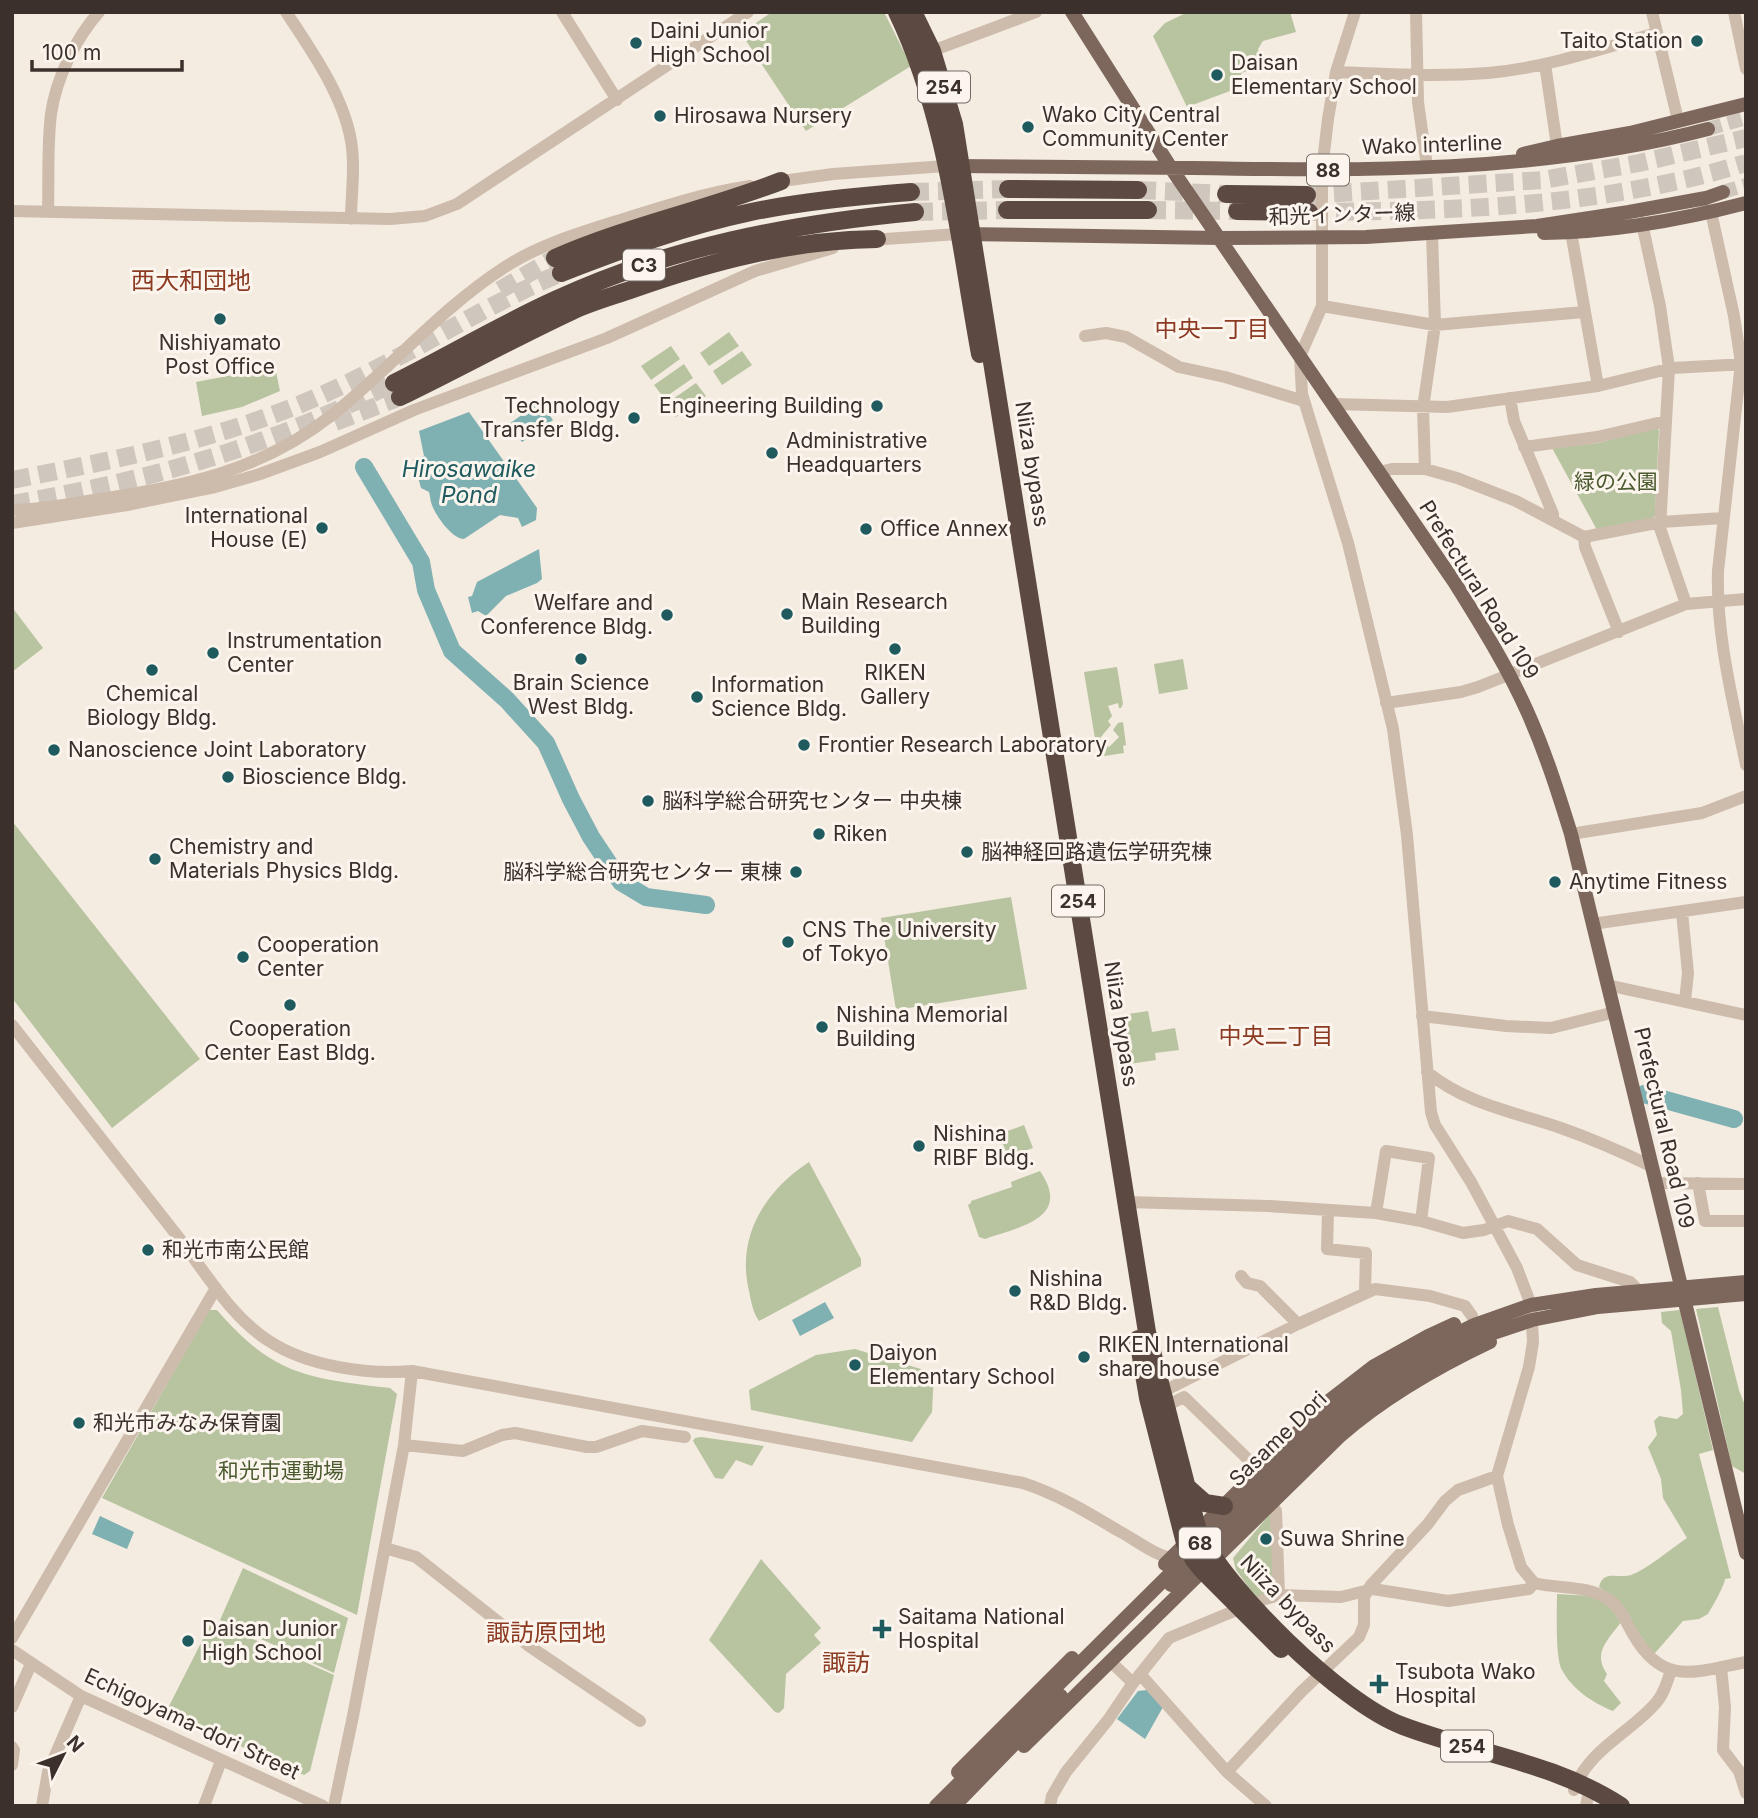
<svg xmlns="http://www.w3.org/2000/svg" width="1758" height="1818" font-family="Inter,'Noto Sans JP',sans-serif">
	<rect width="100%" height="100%" fill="#f4ebe1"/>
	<!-- green -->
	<path fill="#b8c4a0" d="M772,12H884L911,66L806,131L741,33Z
		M1188,12H1290L1296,32L1263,41L1258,49L1262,66L1241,73L1242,80L1230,91L1187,107L1153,36L1165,23Z
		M729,332L739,346L709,366L700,353Z
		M671,346L680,359L651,380L641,366Z
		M742,351L752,365L722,385L713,371Z
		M684,364L693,378L664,398L654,385Z
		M275,367L280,391L242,407L202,416L196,382Z
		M696,383L706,396L676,417L667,403Z
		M1656,428L1659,430L1655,516L1651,519L1597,530L1552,448L1598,443Z
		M12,607L43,648L12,672Z
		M1183,659L1188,689L1159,694L1154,664Z
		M1117,667L1123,704L1121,708H1119L1118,703L1108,706L1112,716L1108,721L1111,725L1100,738L1109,747L1119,737L1113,730L1118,723L1123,722L1126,745L1123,746L1124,753L1098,757L1084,672Z
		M12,821L200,1059L112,1128L12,998Z
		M1011,897L1027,989L896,1010L881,918Z
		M1148,1011L1152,1032L1175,1028L1179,1050L1155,1053L1156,1060L1129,1064L1121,1015Z
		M1024,1125L1033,1148L1008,1157L999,1134Z
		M809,1162L861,1259V1266L759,1321C753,1313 751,1301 749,1291C736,1236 765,1191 809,1162Z
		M1040,1171C1073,1219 1018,1227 985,1239L979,1237L968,1205L971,1203V1201L1012,1187L1011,1182Z
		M1718,1307L1739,1390L1746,1408V1474L1732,1466L1696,1309Z
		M209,1310H217C274,1376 308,1378 390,1388L397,1394L357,1615L102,1498Z
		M1680,1310L1713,1450L1699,1454L1731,1578L1725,1579C1724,1587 1712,1607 1708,1614L1699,1619L1683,1621L1655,1653L1652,1652L1614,1597L1599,1587C1603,1569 1618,1579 1631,1575C1646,1570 1672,1548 1687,1538L1663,1498L1661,1479L1648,1447L1657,1435L1654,1421L1659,1416L1677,1419L1683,1414L1681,1390L1671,1331L1662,1323L1661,1312Z
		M855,1349L934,1373L932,1412L912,1442L751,1410L749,1390L816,1355Z
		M701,1437L764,1446L752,1466L736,1460L723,1479L715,1478L693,1441L695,1438Z
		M1269,1515L1274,1518L1276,1593L1257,1599L1236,1570L1233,1558Z
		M761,1559L821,1628L814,1635L821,1643L786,1674L784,1708L779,1713L775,1712L709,1640Z
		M243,1568L348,1618L334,1673L220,1620Z
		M1557,1594L1591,1596L1608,1604L1621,1622C1608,1640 1592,1653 1607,1674L1604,1681L1621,1703L1613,1711C1593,1703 1572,1689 1562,1670C1555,1657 1557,1610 1557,1594Z
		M212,1621L334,1675L310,1771L304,1775L166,1712Z"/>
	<!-- water -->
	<path fill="#7fb0b2" d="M540,402L553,420L522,442L509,424Z
		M469,412L537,508L536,520L522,527L518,518L500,515L464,539C452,539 434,514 431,502C430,499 430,495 429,492L421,488L413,459L424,456L419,431Z
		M539,549L542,579L537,583L506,596L486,616L478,611L472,613L468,597L472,596L477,582Z
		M825,1302L834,1318L800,1336L792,1320Z
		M100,1516L134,1532L127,1549L92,1534Z
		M1147,1690L1163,1707L1145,1739L1117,1719L1138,1691Z"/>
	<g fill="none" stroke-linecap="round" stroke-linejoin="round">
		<!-- river -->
		<path stroke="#7fb0b2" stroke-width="18" d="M364,467L421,562L426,590L452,651L507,700L546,743L571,799L591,837L621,882L646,897L706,905
			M1644,1094L1734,1119"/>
		<!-- major-tunnel -->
		<path stroke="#cfc6bd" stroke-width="14" stroke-dasharray="14 7" stroke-linecap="butt" d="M1708,129L1746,118
			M1723,192L1746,185"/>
		<!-- highway-tunnel -->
		<path stroke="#cfc6bd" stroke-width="18" stroke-dasharray="18 9" stroke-linecap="butt" d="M1138,190L1226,194
			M911,192L1008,189
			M1307,195L1543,180L1639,163L1746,138
			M1148,210L1237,211
			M915,212L1007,210
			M1309,212C1458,211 1602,207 1746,163
			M500,290L555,258
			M335,422L400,397
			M12,480C119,459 224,439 324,394C405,358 479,308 561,273
			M12,504C117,486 223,460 321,417C346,407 370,394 394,383"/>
		<!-- minor -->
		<path stroke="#cdbbac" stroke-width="12" d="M286,12C312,51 347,101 352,148C355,171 351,196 351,219
			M562,12L617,100
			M1355,12L1336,72L1328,119L1322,170V306L1300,356L1302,394L1348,543L1393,729L1407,835L1431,1112L1435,1125L1471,1182L1517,1268L1531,1305L1533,1342L1529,1367L1497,1476L1508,1525L1521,1567L1534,1583C1558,1589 1587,1585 1608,1599C1620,1606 1626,1622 1633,1634C1663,1687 1695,1672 1746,1662
			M1416,12L1418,102L1427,166
			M1652,12L1678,120
			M1734,12L1746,69
			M932,51L1036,12
			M1545,64L1557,146
			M1336,72C1387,74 1437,77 1488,73C1545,68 1601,49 1656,33
			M775,182L833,174L946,166
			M12,211L390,219L425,216L457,204L748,12
			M48,212C49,180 47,146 51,114C56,79 75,39 99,12
			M1711,212L1734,316L1741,363L1718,571C1716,636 1733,701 1746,765
			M1642,223L1660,306L1669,368L1660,528L1686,604
			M1571,232L1598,386
			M871,240L958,234
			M1322,306L1435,325L1584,312
			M1085,336L1106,333L1126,337L1179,367L1225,377L1304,401
			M1510,398L1514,421L1553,514V519
			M1334,404L1447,407L1598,386L1672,368L1746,364
			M1524,447L1597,437L1666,421
			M1425,469L1423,408L1435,325L1432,233
			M1379,472L1392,469H1425L1457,478L1516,501L1584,537L1661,522L1723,518
			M12,510C42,510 72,503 101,499C188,485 261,471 332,415C391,368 441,308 505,267C539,245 579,233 617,221C661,207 704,193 750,186
			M12,523L127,505L215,487L260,474L320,452L414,410L607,338L755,271L833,248
			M1584,537L1585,547L1619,632
			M1386,703L1461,692L1478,687L1686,604L1746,599
			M1571,834L1702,813L1746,796
			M1682,912L1688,973L1685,1001
			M1592,924L1746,902
			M1607,985L1746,1015
			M1422,1016L1506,1026L1551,1028L1615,1012
			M12,1025C68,1096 123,1167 179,1238C206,1273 231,1317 269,1341C307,1366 367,1375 412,1371L1023,1483C1057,1494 1087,1512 1117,1530C1135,1539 1157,1558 1177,1559
			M1427,1072C1466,1104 1514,1112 1561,1128C1592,1139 1622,1152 1651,1166
			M1656,1183L1746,1184
			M1698,1183L1705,1221H1746
			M1126,1202L1268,1206L1376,1213L1421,1221L1463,1233L1484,1230L1508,1221L1537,1229L1577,1265L1630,1282L1638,1290
			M1328,1211L1327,1249L1366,1253L1365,1292
			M1376,1213L1386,1151L1429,1158L1421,1221
			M1241,1276L1247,1283L1260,1286L1298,1324
			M1162,1392L1298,1324L1375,1289L1430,1296L1465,1306L1472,1316
			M1166,1406L1184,1397L1259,1470
			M404,1445L463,1451L502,1435L515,1433L587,1447H596L642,1431L685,1437
			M1271,1504L1276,1511L1279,1595
			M385,1548L416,1557L529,1646L640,1721
			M1254,1605L1262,1600L1279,1595L1341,1597L1373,1589L1448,1601L1529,1589L1534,1583
			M12,1638L216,1288
			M12,1650L81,1696L323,1806
			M1111,1662L1133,1683
			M1721,1667L1725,1707L1723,1750L1739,1771L1746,1793
			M1140,1674L1227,1772L1301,1692L1359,1637L1364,1625V1597L1371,1585L1427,1525L1445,1501L1458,1490L1497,1476
			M12,1707L31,1664
			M12,1747L14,1750L12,1765
			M1227,1772L1266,1806
			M1574,1790C1587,1751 1628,1734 1654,1705C1663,1696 1667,1683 1671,1670
			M42,1806L48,1772L81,1696
			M204,1806L221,1761
			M334,1806L353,1716L404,1445L412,1371
			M1050,1806L1052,1796L1066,1772L1108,1720L1133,1683L1169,1638L1239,1609
			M1586,1806L1588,1796"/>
		<!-- major -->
		<path stroke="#7d675c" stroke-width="14" d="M1072,12L1171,168L1455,583C1481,625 1507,666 1527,711C1545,751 1558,792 1571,834L1746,1553
			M1523,154L1557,146L1630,133L1746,104
			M953,166C1033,167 1112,167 1192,168C1364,171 1540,173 1708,129
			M1544,233C1611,232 1681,220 1746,203
			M962,234L1219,238L1366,237L1537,226L1629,212L1706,198L1723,192
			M1165,1564L1330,1400L1374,1366L1428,1336L1454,1324
			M1171,1585L1348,1414L1385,1386L1424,1362L1457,1345L1532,1320L1598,1307L1746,1294
			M1024,1746L1340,1436C1385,1397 1435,1368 1490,1342
			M958,1772L1072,1658
			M936,1806L1327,1418L1401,1361L1474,1325L1531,1305L1596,1295L1746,1282
			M954,1806L1061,1696"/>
		<!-- highway -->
		<path stroke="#5c4a42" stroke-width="18" d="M897,12C948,118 959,240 980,354
			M913,12L932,51L954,124L1147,1332L1198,1531C1226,1590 1341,1703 1403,1726C1477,1754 1553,1762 1621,1806
			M1008,189L1138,190
			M1226,194L1307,195
			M1007,210H1148
			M1237,211L1309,212
			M555,258C628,226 706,210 781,181
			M561,273C623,249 685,226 751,212C803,201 858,196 911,192
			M394,383C448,356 500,325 555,300C670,247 789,224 915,212
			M400,397C458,369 514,338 572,311C591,302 613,296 633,289C712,261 793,240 877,239
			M1138,1339L1148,1398L1185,1543L1194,1560L1203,1571L1281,1649
			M1187,1487L1205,1503L1224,1506"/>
	</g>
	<!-- markers -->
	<g fill="#1f5a5e" stroke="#fbf5ee" stroke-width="2.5">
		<circle cx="1697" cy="41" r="7"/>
		<circle cx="636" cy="43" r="7"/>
		<circle cx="1217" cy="75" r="7"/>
		<circle cx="660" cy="116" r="7"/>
		<circle cx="1028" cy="127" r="7"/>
		<circle cx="220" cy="319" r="7"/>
		<circle cx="877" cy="406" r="7"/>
		<circle cx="634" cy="418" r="7"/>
		<circle cx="772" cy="453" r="7"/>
		<circle cx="322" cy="528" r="7"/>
		<circle cx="866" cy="529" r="7"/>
		<circle cx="787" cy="614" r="7"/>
		<circle cx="667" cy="615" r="7"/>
		<circle cx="895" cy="649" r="7"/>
		<circle cx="213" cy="653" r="7"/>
		<circle cx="581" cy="659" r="7"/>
		<circle cx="152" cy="670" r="7"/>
		<circle cx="697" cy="697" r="7"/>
		<circle cx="804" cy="745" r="7"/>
		<circle cx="54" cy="750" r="7"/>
		<circle cx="228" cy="777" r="7"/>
		<circle cx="648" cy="801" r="7"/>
		<circle cx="819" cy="834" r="7"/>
		<circle cx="967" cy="852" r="7"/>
		<circle cx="155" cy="859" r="7"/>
		<circle cx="796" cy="872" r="7"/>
		<circle cx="1555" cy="882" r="7"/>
		<circle cx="788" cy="942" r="7"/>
		<circle cx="243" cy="957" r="7"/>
		<circle cx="290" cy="1005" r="7"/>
		<circle cx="822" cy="1027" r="7"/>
		<circle cx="919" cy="1146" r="7"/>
		<circle cx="148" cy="1250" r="7"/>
		<circle cx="1015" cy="1291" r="7"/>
		<circle cx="1084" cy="1357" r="7"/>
		<circle cx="855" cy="1365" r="7"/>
		<circle cx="79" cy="1423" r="7"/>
		<circle cx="1266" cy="1539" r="7"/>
		<path d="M878.5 1618.5h7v7h7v7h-7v7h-7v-7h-7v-7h7z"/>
		<circle cx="188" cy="1641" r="7"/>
		<path d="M1375.5 1673.5h7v7h7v7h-7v7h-7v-7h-7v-7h7z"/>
	</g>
	<g text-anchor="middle" stroke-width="6" stroke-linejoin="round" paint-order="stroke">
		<!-- shield labels -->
		<g fill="#fbf5ee" stroke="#756b66" stroke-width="2">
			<rect x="918" y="71.5" width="52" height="31" rx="5"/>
			<rect x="1307" y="154.5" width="42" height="31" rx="5"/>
			<rect x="623" y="249.5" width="42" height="31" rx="5"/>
			<rect x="1052" y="885.5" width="52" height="31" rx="5"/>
			<rect x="1179" y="1527.5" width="42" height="31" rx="5"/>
			<rect x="1441" y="1730.5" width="52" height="31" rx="5"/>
		</g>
		<g font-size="19" font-weight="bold" fill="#3b302b">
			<text x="944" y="94">254</text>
			<text x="1328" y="177">88</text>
			<text x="644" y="272">C3</text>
			<text x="1078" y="908">254</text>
			<text x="1200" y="1550">68</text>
			<text x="1467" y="1753">254</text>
		</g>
		<!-- poi labels -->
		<g font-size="21" fill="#3b302b" stroke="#fbf5ee" text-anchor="start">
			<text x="650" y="38">Daini Junior<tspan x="650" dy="24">High School</tspan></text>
			<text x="1683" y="48" text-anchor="end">Taito Station</text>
			<text x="1231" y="70">Daisan<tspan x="1231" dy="24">Elementary School</tspan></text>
			<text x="1042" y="122">Wako City Central<tspan x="1042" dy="24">Community Center</tspan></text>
			<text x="674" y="123">Hirosawa Nursery</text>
			<text x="220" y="350" text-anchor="middle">Nishiyamato<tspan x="220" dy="24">Post Office</tspan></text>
			<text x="620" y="413" text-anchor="end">Technology<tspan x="620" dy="24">Transfer Bldg.</tspan></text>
			<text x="863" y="413" text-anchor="end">Engineering Building</text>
			<text x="786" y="448">Administrative<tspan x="786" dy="24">Headquarters</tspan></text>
			<text x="308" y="523" text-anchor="end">International<tspan x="308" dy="24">House (E)</tspan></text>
			<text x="880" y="536">Office Annex</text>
			<text x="801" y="609">Main Research<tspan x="801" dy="24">Building</tspan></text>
			<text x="653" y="610" text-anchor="end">Welfare and<tspan x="653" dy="24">Conference Bldg.</tspan></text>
			<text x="227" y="648">Instrumentation<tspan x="227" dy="24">Center</tspan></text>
			<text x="895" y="680" text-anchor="middle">RIKEN<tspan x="895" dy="24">Gallery</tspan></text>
			<text x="581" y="690" text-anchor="middle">Brain Science<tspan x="581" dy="24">West Bldg.</tspan></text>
			<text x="711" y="692">Information<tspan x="711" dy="24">Science Bldg.</tspan></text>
			<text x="152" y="701" text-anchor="middle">Chemical<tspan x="152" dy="24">Biology Bldg.</tspan></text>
			<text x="818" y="752">Frontier Research Laboratory</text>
			<text x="68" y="757">Nanoscience Joint Laboratory</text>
			<text x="242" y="784">Bioscience Bldg.</text>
			<text x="662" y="808">脳科学総合研究センター 中央棟</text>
			<text x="833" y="841">Riken</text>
			<text x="169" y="854">Chemistry and<tspan x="169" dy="24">Materials Physics Bldg.</tspan></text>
			<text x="981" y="859">脳神経回路遺伝学研究棟</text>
			<text x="782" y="879" text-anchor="end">脳科学総合研究センター 東棟</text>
			<text x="1569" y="889">Anytime Fitness</text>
			<text x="802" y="937">CNS The University<tspan x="802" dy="24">of Tokyo</tspan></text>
			<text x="257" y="952">Cooperation<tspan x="257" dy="24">Center</tspan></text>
			<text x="836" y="1022">Nishina Memorial<tspan x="836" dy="24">Building</tspan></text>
			<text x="290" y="1036" text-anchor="middle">Cooperation<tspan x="290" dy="24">Center East Bldg.</tspan></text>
			<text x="933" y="1141">Nishina<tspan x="933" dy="24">RIBF Bldg.</tspan></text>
			<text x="162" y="1257">和光市南公民館</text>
			<text x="1029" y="1286">Nishina<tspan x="1029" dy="24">R&amp;D Bldg.</tspan></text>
			<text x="1098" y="1352">RIKEN International<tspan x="1098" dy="24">share house</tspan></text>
			<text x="869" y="1360">Daiyon<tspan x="869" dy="24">Elementary School</tspan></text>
			<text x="93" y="1430">和光市みなみ保育園</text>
			<text x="1280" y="1546">Suwa Shrine</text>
			<text x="898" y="1624">Saitama National<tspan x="898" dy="24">Hospital</tspan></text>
			<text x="202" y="1636">Daisan Junior<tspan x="202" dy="24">High School</tspan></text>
			<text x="1395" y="1679">Tsubota Wako<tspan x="1395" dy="24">Hospital</tspan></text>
		</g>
		<!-- street labels -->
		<g font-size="21" fill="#3b302b" stroke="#fbf5ee">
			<text transform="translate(1432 145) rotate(-2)" y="7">Wako interline</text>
			<text transform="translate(1342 215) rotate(-2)" y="7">和光インター線</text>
			<text transform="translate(1032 464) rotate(81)" y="7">Niiza bypass</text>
			<text transform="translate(1479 590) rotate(58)" y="7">Prefectural Road 109</text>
			<text transform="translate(1121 1024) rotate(81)" y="7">Niiza bypass</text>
			<text transform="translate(1664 1128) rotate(77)" y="7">Prefectural Road 109</text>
			<text transform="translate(1278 1439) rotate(-44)" y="7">Sasame Dori</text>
			<text transform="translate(1288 1604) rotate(46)" y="7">Niiza bypass</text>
			<text transform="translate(192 1724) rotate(25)" y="7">Echigoyama-dori Street</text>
		</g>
		<!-- park labels -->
		<g font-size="21" fill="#4a5a2e" stroke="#fbf5ee">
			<text x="1616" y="489">緑の公園</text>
			<text x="281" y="1478">和光市運動場</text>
		</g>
		<!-- neighbourhood labels -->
		<g font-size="23" fill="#8c3b22" stroke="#fbf5ee">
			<text x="1212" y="337">中央一丁目</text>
			<text x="1276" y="1044">中央二丁目</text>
		</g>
		<!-- water labels -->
		<g font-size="23" font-style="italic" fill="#1f5a5e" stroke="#fbf5ee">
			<text x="469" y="477">Hirosawaike<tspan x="469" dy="26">Pond</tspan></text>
		</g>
		<!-- quarter labels -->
		<g font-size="24" fill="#8c3b22" stroke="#fbf5ee">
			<text x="191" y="289">西大和団地</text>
			<text x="546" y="1641">諏訪原団地</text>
			<text x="846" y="1671">諏訪</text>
		</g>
	</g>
	<!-- border -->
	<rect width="1758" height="1818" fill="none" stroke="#3b302b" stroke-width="28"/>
	<!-- north arrow -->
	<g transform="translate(63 1755) rotate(48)" stroke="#fbf5ee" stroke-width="5" paint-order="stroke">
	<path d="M0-5L12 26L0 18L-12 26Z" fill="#3b302b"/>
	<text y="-10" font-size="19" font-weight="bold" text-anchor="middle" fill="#3b302b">N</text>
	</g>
	<!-- scale -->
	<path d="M32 60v10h150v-10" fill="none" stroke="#3b302b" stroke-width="3.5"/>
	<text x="42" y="60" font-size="21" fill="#3b302b" stroke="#fbf5ee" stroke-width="5" paint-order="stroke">100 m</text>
</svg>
